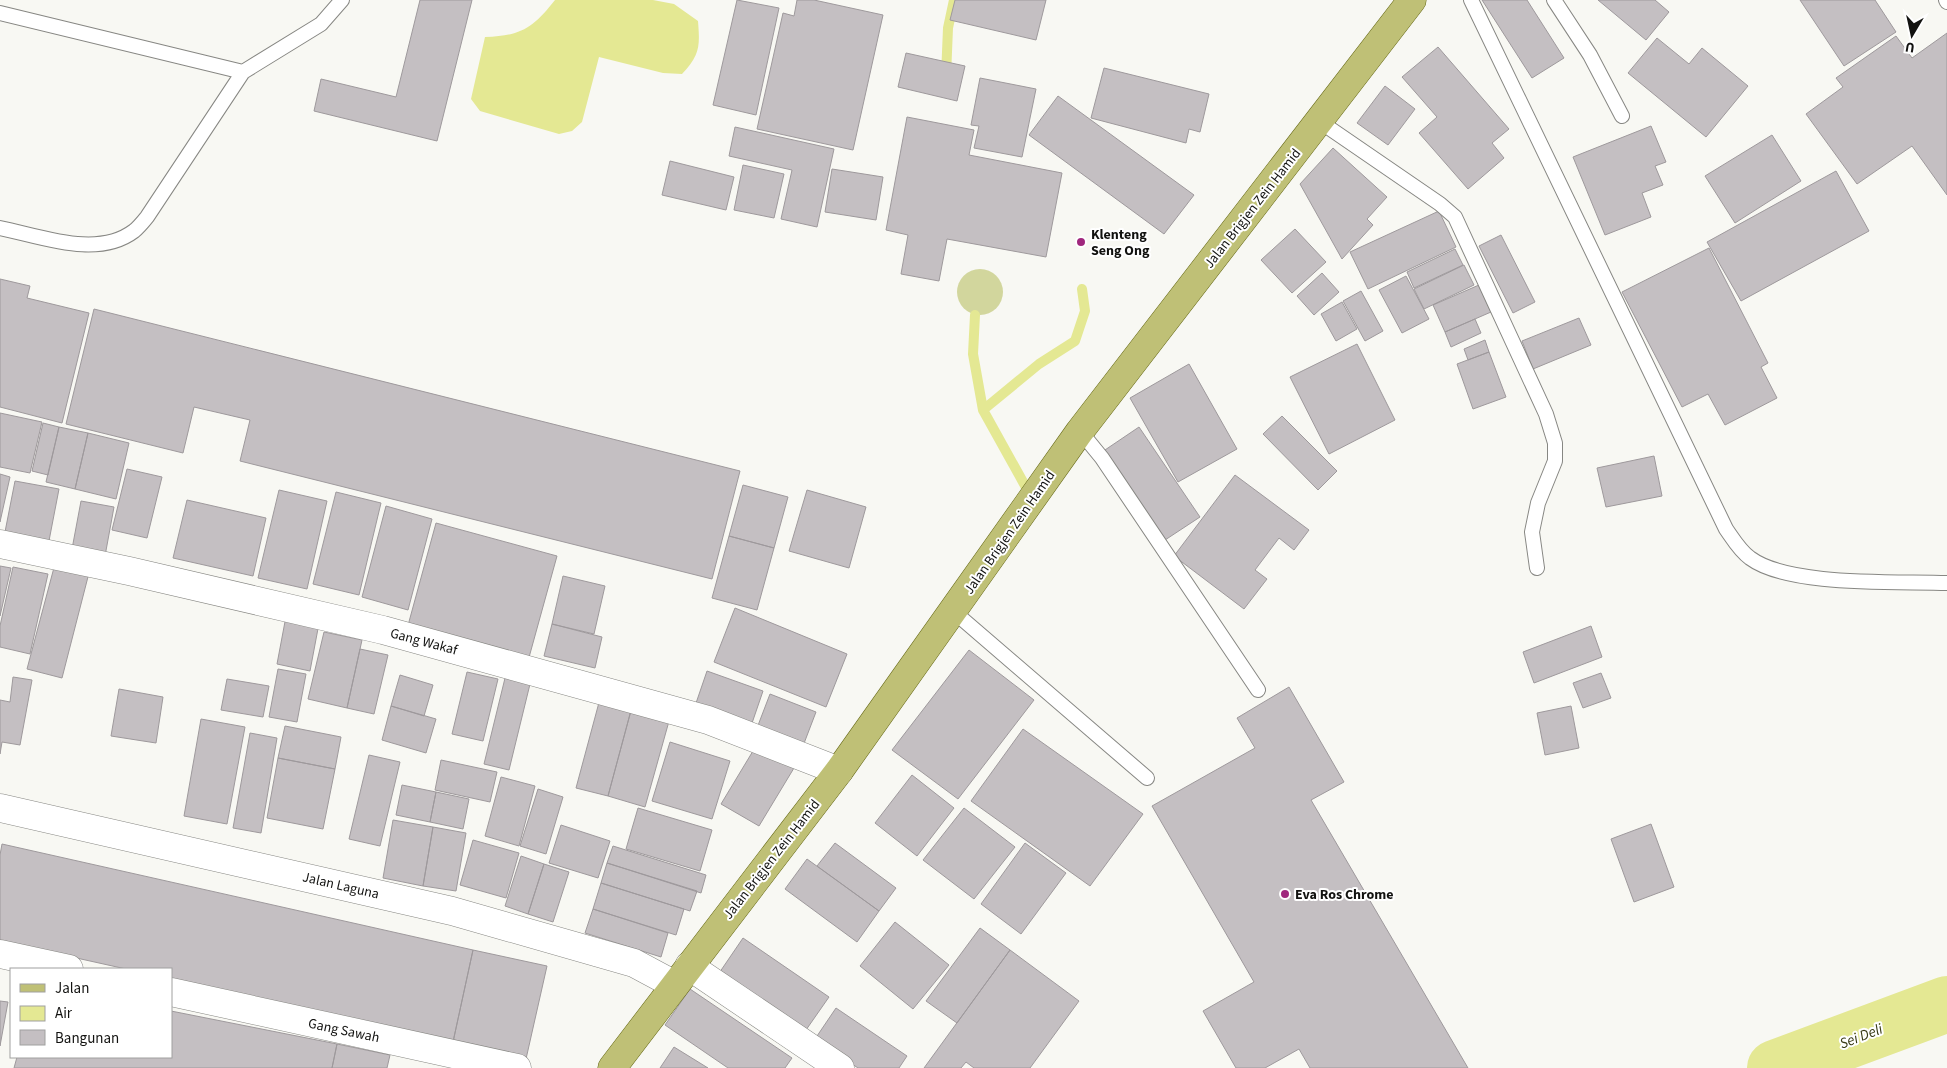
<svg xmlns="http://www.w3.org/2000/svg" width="1947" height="1068" font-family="'Source Sans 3',sans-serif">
	<rect width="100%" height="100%" fill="#f8f8f3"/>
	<!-- green -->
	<path fill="#d2d69d" d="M957 292a23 23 0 1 1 46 0a23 23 0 1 1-46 0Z"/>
	<!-- water -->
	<path fill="#e4e893" d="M555,0H653L674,4L698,21C700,46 700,55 682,74L663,73L599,57L582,122L572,131L559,134L480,111L471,99L485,37C521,36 533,28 555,0Z"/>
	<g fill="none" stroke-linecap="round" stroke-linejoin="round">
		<!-- stream -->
		<path stroke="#e4e893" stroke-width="10" d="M946,76L948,28L954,0
			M975,315L973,354L983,410L1028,491
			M983,410L1039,364L1075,341L1085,311L1082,289"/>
		<!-- river -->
		<path stroke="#e4e893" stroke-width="56" d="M1775,1068L1947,1004"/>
	</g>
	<!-- building -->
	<path fill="#c4bfc2" stroke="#9e999c" d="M420,0H472L437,141L314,111L321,79L396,97Z
		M737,0L779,8L756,115L713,105Z
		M797,0H814L883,15L853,150L757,129L783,13L794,16Z
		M955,0H1046L1036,40L950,20Z
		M1482,0H1527L1564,58L1532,78Z
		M1598,0H1655L1669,12L1646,40Z
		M1800,0H1875L1896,32L1844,66Z
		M1947,33V195L1912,146L1857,184L1806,114L1843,87L1836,78L1896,36L1912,58Z
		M1657,38L1689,64L1702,48L1748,86L1706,137L1628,73Z
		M1438,47L1509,129L1492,143L1504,158L1468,189L1419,133L1437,117L1402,77Z
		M906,53L965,66L957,101L898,87Z
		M1104,68L1209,94L1200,132L1189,129L1186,143L1091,118Z
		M980,78L1036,89L1022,157L974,148L979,126L971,125Z
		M1385,86L1415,109L1388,145L1357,123Z
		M1058,96L1194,195L1164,234L1029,135Z
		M907,117L974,130L969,155L1062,173L1046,257L947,239L939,281L901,274L908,235L886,230Z
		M1651,126L1666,162L1655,166L1663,185L1642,193L1651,217L1605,235L1573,157Z
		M735,127L834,149L817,227L781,219L792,170L729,156Z
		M1772,135L1801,181L1735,223L1705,176Z
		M1333,148L1387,197L1367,219L1373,225L1342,259L1300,184Z
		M670,161L734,177L726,210L662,195Z
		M743,165L784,174L774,218L734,210Z
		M832,169L883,177L876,220L825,212Z
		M1836,171L1869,231L1741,301L1707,242Z
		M1439,211L1456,247L1368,289L1350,252Z
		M1295,229L1326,262L1292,293L1261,260Z
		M1501,235L1535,302L1513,313L1479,246Z
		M1709,248L1768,363L1761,367L1777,398L1725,425L1708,394L1682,407L1622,292Z
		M1455,249L1463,265L1414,288L1407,272Z
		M1464,265L1474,285L1424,309L1414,289Z
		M1322,273L1339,292L1314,315L1297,296Z
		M1406,276L1429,319L1402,333L1379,290Z
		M0,279L30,286L27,298L89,313L62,423L0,407Z
		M1479,285L1491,312L1445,332L1433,305Z
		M1361,291L1383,331L1365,341L1343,301Z
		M1342,302L1357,329L1336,341L1321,314Z
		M94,309L740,471L712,579L240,461L250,420L194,407L183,453L66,424Z
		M1579,318L1591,345L1533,369L1522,341Z
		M1475,319L1481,333L1451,347L1445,332Z
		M1485,340L1489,352L1468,360L1464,349Z
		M1357,344L1395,420L1329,454L1290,377Z
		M1489,352L1506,397L1473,409L1457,364Z
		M1189,364L1237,449L1178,482L1130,398Z
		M0,413L42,422L30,473L0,467Z
		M1282,416L1337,471L1318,490L1263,434Z
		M43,423L59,427L48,475L32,471Z
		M59,427L88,433L75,489L46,482Z
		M1139,427L1200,517L1162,542L1102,452Z
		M88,433L129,443L116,499L75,489Z
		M1654,456L1662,496L1606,507L1597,468Z
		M127,469L162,477L147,538L112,530Z
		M0,474L10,477L0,522Z
		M1235,475L1309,530L1294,550L1279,538L1255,570L1267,579L1244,609L1174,556Z
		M15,481L59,489L48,546L4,537Z
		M743,485L788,497L774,548L729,536Z
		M279,490L327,501L307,589L258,578Z
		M807,490L866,507L849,568L789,551Z
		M336,492L381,503L359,595L313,584Z
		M187,500L266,518L253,576L173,558Z
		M81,501L114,507L105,556L72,549Z
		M386,506L432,519L408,610L362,597Z
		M436,523L557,556L528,661L407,629Z
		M729,536L774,548L757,610L712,598Z
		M56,560L90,569L62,678L27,669Z
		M0,566L11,568L0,616Z
		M13,567L48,574L30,654L0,647V626Z
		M563,576L605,586L594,634L552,624Z
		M735,608L847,654L826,707L714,662Z
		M287,611L320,618L310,671L277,664Z
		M552,624L602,637L595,668L544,656Z
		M1591,626L1602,657L1534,683L1523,652Z
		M324,632L362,640L347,708L308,699Z
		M360,649L388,655L374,714L347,708Z
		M969,650L1034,700L958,799L892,750Z
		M278,669L306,674L297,722L269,717Z
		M707,671L763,691L750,729L694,709Z
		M467,672L498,679L483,741L452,734Z
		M1601,673L1611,698L1583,708L1573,683Z
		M506,674L531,680L509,770L484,764Z
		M400,675L433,685L424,716L391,706Z
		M13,677L32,680L20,745L2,742L0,754V700L10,702Z
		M227,679L269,686L263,717L221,710Z
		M1289,687L1344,782L1311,800L1468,1068H1310L1299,1049L1265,1068H1236L1203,1011L1254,982L1152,806L1255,748L1237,718Z
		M119,689L163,697L156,743L111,736Z
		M770,694L816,712L803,746L757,728Z
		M601,695L633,703L608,796L576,788Z
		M633,703L671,714L645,807L608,796Z
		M391,706L436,719L426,753L382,740Z
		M1571,706L1579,748L1545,755L1537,713Z
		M201,719L245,727L227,824L184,816Z
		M285,726L341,737L335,769L278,758Z
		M1023,729L1143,814L1090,886L971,801Z
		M250,733L277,738L261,833L233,828Z
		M670,742L730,761L712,819L652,801Z
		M756,746L794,768L759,826L721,804Z
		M369,755L400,762L380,846L349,839Z
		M278,758L335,769L323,829L267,818Z
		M441,760L497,772L490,802L435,790Z
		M912,775L954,808L917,856L875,823Z
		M501,777L535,786L519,846L485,836Z
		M402,785L436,792L430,822L396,815Z
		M538,789L563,797L546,854L520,846Z
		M436,792L469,799L463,829L430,822Z
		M638,808L712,830L700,871L626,849Z
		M964,808L1015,847L974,899L923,860Z
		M393,820L433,827L423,886L383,878Z
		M1651,824L1674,887L1634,902L1611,839Z
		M561,825L610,841L598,878L549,863Z
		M433,827L466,833L456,891L423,886Z
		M473,840L519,853L506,898L460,885Z
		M835,843L896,888L879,911L817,866Z
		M1025,843L1066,873L1021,934L981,904Z
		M2,844L473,950L453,1042L171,979V969H126L0,941V855Z
		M613,846L706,875L701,893L607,863Z
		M521,856L544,864L528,914L505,906Z
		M807,859L879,911L857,942L785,889Z
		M607,863L697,891L690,911L601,883Z
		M544,864L569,872L553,922L528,914Z
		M601,883L684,909L676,935L593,909Z
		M593,909L668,933L661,957L585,933Z
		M895,922L949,965L913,1009L860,966Z
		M980,928L1010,950L957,1023L926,1001Z
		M743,938L829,997L799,1040L713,982Z
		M473,950L547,966L526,1059L453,1042Z
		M1010,950L1079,1001L1030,1068H974L966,1062L961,1068H924Z
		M690,989L792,1058L785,1068H728L665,1025Z
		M0,1001L8,1002L0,1046Z
		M836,1008L907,1056L899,1068H858L815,1039Z
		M171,1011L337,1044L332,1068H14L17,1057H171Z
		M337,1044L390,1055L387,1068H332Z
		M674,1047L708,1068H660Z"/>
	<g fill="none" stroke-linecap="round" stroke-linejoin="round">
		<defs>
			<path id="service" d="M1471,0L1726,529C1733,539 1740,551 1750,558C1789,587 1897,581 1947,583
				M1554,0L1590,55L1622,116
				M1946,0L1947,2
				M0,13L243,72L321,24L342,0
				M1319,121L1440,204L1455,217L1546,414L1555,443V461L1538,503L1532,532L1537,568
				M0,228C41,236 97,259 134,231C139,227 143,222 147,217L243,72
				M1080,431L1102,458L1258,690
				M953,611L1147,778"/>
			<path id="minor" d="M0,544L129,571L383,630L708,720L839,771
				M0,808L452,911L634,963L675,985
				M0,954L69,969
				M689,966L840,1068
				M171,992L517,1068"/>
			<path id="primary" d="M612,1068L839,771L1080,431L1412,0"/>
		</defs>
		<!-- service casing -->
		<use href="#service" stroke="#878783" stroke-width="16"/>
		<!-- minor casing -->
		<use href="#minor" stroke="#878783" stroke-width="29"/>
		<!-- primary casing -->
		<use href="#primary" stroke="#666817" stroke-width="29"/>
		<!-- service -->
		<use href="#service" stroke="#fff" stroke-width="14"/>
		<!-- minor -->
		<use href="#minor" stroke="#fff" stroke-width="28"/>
		<!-- primary -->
		<use href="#primary" stroke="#bfc076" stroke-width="28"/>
	</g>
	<!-- markers -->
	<g fill="#a0277d" stroke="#fff" stroke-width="2">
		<circle cx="1081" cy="242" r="5"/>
		<circle cx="1285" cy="894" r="5"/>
	</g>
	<g text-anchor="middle" stroke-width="4" stroke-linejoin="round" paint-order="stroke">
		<!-- street labels -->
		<g font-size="14" fill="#121210" stroke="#fff">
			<text transform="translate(1252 208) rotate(-52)" y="5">Jalan Brigjen Zein Hamid</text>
			<text transform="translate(1009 532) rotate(-55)" y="5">Jalan Brigjen Zein Hamid</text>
			<text transform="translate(424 641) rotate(15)" y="5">Gang Wakaf</text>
			<text transform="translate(771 859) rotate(-52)" y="5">Jalan Brigjen Zein Hamid</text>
			<text transform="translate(341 885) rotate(13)" y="5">Jalan Laguna</text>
			<text transform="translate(344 1030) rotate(12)" y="5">Gang Sawah</text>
		</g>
		<!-- poi labels -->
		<g font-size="14" font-weight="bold" fill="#121210" stroke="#fff" text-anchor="start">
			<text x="1091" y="239">Klenteng<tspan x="1091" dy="16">Seng Ong</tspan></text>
			<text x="1295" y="899">Eva Ros Chrome</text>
		</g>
		<!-- water labels -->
		<g font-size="15" font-style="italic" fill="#383a15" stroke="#fff">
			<text transform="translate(1861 1036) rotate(-21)" y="5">Sei Deli</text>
		</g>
	</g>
	<!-- legend -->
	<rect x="10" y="968" width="162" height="90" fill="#ffffff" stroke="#a0a09f"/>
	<rect x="20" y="984" width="25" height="8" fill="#bfc076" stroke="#a0a09f"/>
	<text x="55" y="993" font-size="15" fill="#121210">Jalan</text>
	<rect x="20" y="1006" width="25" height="15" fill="#e4e893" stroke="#a0a09f"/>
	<text x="55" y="1018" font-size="15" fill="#121210">Air</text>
	<rect x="20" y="1030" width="25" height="15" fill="#c4bfc2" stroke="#a0a09f"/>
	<text x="55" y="1043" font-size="15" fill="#121210">Bangunan</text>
	<!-- north arrow -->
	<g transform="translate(1912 35) rotate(189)" stroke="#ffffff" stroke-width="4" paint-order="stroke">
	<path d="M0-4L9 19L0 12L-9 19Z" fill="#121210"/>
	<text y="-8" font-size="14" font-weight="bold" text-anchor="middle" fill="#121210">U</text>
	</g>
</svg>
